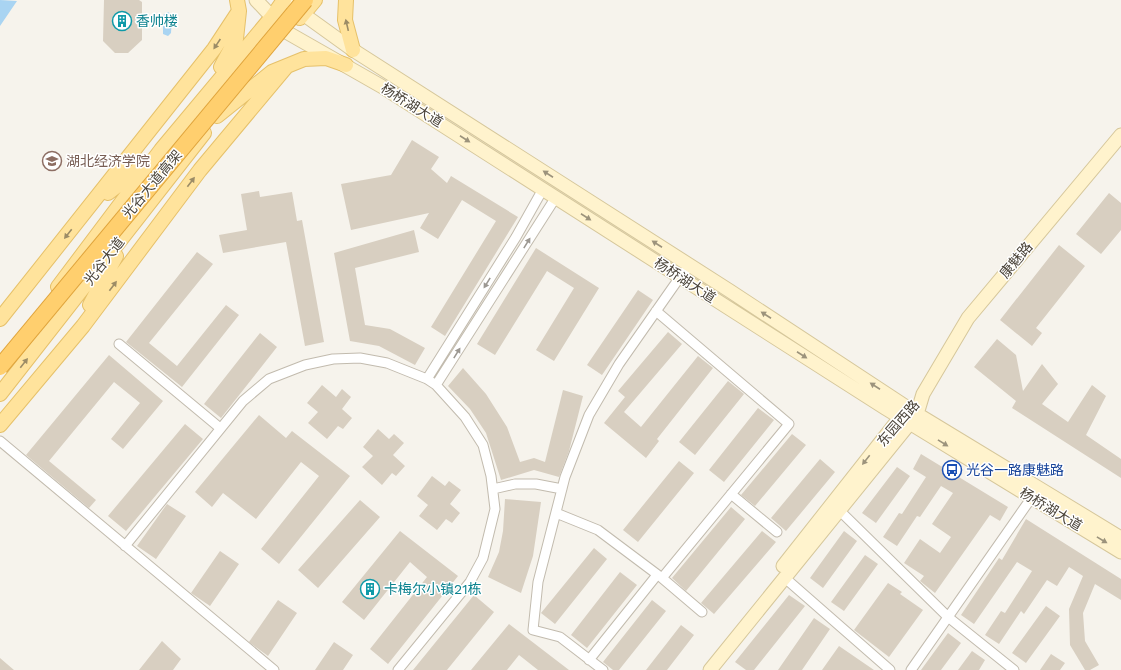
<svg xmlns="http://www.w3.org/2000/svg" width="1121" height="670" font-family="'Work Sans','Noto Sans SC',sans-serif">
	<rect width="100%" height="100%" fill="#f6f3ec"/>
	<!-- water -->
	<path fill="#a9d4f2" d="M0,0L17,1L0,26Z
		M168,12L172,15L171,33L168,36L163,34V15Z"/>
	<!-- building -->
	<path fill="#d8cfc1" d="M104,0H139L142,2V40L128,53H115L103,41Z
		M412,140L439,157L431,169L447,183L451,176L518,217L445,336L431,327L496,221L462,200L438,239L420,228L429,213L351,230L341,184L391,175Z
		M259,191L260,197L292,192L297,221L302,220L324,342L305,346L286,242L223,253L219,235L247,230L241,194Z
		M1109,193L1121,203V230L1101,254L1076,234Z
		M414,230L419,252L355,268L365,325L390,329L425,348L415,365L379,346L350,341L334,253Z
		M1059,245L1085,266L1036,328L1042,333L1032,346L1000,320Z
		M536,248L599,288L554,361L536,350L574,288L547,271L495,355L477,344Z
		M197,252L213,264L149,343L177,366L226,305L239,315L182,387L126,342Z
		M638,290L653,300L602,375L587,365Z
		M668,332L682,344L624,412L641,427L698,356L713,368L657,439L659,441L646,458L604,423L625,397L618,391Z
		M260,333L277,347L221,418L204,404Z
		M997,339L1016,355L1023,391L1042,364L1058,384L1042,404L1068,422L1092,385L1106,396L1086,435L1121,459V478L1012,408L1016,401L974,367Z
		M109,355L163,401L123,449L111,439L140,403L114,382L49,461L96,500L89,508L26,455Z
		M463,368L486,394L507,427L520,462L534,458L545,462L563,390L583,396L569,451L559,477L534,470L501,480L486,433L470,409L448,386Z
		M728,381L744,394L695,455L679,442Z
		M322,385L336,397L342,389L351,397L342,409L352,418L343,429L338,426L327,439L308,423L318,412L307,403Z
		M758,408L774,420L724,482L709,470Z
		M259,415L286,438L292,431L350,476L279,564L261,549L319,476L301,462L256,519L223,493L212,507L195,492Z
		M185,424L203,439L126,531L108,516Z
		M378,429L389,439L394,434L404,443L393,455L405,466L396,476L392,473L382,485L362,467L373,456L363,447Z
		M792,434L806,445L755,506L741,495Z
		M921,454L1008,507L1000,521L990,515L935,593L920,581L924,576L904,563L920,539L940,553L951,537L932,524L953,493L941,486L920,517L917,516L897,546L883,537L899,513L902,514L926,477L913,469Z
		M820,459L835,472L786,531L771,518Z
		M679,461L694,473L638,542L623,530Z
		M897,467L910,476L876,523L862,513Z
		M432,476L445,486L449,481L461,490L450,504L460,513L452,523L446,519L437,530L419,516L428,505L417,496Z
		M505,499L541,502L533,556L521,593L488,577L499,552L503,531Z
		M360,500L380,517L318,588L298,570Z
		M167,504L186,516L156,559L137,546Z
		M731,507L745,519L686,591L672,578Z
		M1026,519L1121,579V600L1095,584L1083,613L1085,641L1099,665L1090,670H1085L1070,645L1069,609L1083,576L1069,567L1057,586L1047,580L1024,614L1021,611L999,644L985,635L1001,611L1005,613L1032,571L1017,562L974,624L961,615L999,558L1002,560Z
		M400,531L458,576L388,664L370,649L427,577L410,562L364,620L342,602Z
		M762,531L776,542L714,614L701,603Z
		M844,531L857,541L823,588L810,578Z
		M594,548L607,559L555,624L541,613Z
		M220,551L239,564L210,606L191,593Z
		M865,555L878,564L844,611L831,602Z
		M620,572L637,585L587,648L571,635Z
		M888,583L902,592L900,594L923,610L889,657L854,630Z
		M474,595L494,612L447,670H413Z
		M789,595L805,606L754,670H746L735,662Z
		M278,600L297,613L268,656L249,642Z
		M652,600L666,611L619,670H613L603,662Z
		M1046,606L1060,616L1026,663L1012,653Z
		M814,618L830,629L802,670H778Z
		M509,624L569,670H538L519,655L507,670H471Z
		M681,625L694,635L667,670H646Z
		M948,633L961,643L941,670H921Z
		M162,641L181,659L173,670H139Z
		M334,642L353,655L343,670H315Z
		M839,646L874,670H822Z
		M972,651L985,660L979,670H958Z
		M1051,654L1065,663L1060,670H1040Z
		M0,658L14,670H0Z"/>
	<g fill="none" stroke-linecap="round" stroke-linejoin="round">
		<defs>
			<path id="street" d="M656,311L789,424L662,578
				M119,344L220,428
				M427,379L516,237L543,189
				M436,385L556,197
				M0,441L274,670
				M493,489L515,484H536L562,489
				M731,494L777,532
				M839,510L948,617L1014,670
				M556,513L598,530L662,578L702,612
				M125,546L243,401L269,379L305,365L333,359L360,358L387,363L427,379L436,385L465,417L483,445L491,476L495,509L483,558L470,582L398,670
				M785,578L890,670
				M589,660L657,575
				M603,670L560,637L533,630L538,582L565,477L589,415L619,364L680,277L690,266
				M911,670L1032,497"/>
			<path id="secondary" d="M256,0L272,17
				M288,0L303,14L353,50L730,291L917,414L1121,538
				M288,33L381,86L885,408L1121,552
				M783,566L906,410
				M710,670L910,423L917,414L923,394L968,318L1121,135"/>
			<path id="primary" d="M346,0L345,20L353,50
				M300,18L315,0
				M221,67L236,39L239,11L237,0
				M217,116L272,72L304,59L326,58L346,65
				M108,193L144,165
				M58,287L161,150L272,17L284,0
				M90,305L116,256
				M0,319L214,49L239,11
				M0,394L204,133
				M0,425L83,326L200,170L286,67"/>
		</defs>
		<!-- street casing -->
		<use href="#street" stroke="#c2bbae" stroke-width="11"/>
		<!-- secondary casing -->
		<use href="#secondary" stroke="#d6c79b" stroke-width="15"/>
		<!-- primary casing -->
		<use href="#primary" stroke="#e6c16a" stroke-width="16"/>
		<!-- street -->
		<use href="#street" stroke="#fff" stroke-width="9"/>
		<!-- secondary -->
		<use href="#secondary" stroke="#fff3cd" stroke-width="13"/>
		<!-- primary -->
		<use href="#primary" stroke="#ffe39c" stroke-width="14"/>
		<defs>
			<path id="highway-bridge" d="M0,367L305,0"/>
		</defs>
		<!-- highway-bridge casing -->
		<use href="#highway-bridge" stroke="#e0a43c" stroke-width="18" stroke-linecap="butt"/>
		<!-- highway-bridge -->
		<use href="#highway-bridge" stroke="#ffcf6e" stroke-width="16"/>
	</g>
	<!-- one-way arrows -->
	<defs><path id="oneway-solid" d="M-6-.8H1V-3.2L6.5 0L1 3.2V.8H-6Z"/></defs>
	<g fill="#9c8c66">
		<use href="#oneway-solid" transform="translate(347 25) rotate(-103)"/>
		<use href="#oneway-solid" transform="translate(217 44) rotate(124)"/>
		<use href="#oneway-solid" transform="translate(191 182) rotate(-53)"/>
		<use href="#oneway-solid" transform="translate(68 234) rotate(128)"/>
		<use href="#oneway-solid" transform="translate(113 286) rotate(-53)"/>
		<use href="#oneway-solid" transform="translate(24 363) rotate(-52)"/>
	</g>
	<g fill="#9c937c">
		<use href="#oneway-solid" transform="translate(465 139) rotate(33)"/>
		<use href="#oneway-solid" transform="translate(548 174) rotate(-147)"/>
		<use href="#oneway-solid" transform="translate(586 217) rotate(33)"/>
		<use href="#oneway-solid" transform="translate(657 244) rotate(-147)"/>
		<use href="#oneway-solid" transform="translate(766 315) rotate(-147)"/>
		<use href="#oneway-solid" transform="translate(802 355) rotate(33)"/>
		<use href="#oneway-solid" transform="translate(875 386) rotate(-147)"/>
		<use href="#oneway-solid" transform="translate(943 443) rotate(32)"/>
		<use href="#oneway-solid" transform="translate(866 460) rotate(128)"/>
		<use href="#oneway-solid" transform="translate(1102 540) rotate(31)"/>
	</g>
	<g fill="#9c9892">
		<use href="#oneway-solid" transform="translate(527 243) rotate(-58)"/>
		<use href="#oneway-solid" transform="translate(487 283) rotate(122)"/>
		<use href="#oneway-solid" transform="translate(457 353) rotate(-58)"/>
	</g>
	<!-- icons -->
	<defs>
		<symbol id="building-ring" viewBox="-11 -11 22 22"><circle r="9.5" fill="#fff" stroke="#0f9aa8" stroke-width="1.5"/><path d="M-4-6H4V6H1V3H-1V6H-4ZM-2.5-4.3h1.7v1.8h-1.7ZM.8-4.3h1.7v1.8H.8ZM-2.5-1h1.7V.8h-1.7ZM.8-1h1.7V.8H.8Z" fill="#0f9aa8"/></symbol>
		<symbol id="university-ring" viewBox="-11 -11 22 22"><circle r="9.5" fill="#fff" stroke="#8d6e63" stroke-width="1.5"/><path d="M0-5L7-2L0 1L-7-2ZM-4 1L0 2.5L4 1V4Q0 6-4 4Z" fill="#8d6e63"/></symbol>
		<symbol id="bus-ring" viewBox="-11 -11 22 22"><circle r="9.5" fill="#fff" stroke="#1a4fb4" stroke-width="1.5"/><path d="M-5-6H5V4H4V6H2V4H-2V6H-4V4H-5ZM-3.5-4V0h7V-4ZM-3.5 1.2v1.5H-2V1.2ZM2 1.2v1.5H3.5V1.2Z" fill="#1a4fb4"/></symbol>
	</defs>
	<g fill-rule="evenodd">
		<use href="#building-ring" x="111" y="10" width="22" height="22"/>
		<use href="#university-ring" x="41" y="150" width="22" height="22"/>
		<use href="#bus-ring" x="941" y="459" width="22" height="22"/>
		<use href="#building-ring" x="359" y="578" width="22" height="22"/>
	</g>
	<g text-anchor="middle" stroke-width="3" stroke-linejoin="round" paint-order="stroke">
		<!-- culture labels -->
		<g font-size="14" fill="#0d838f" stroke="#fff" text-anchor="start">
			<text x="136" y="26">香帅楼</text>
			<text x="384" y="594">卡梅尔小镇21栋</text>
		</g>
		<!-- street labels -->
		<g font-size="14" fill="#4b4439" stroke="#fff">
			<text transform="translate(412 105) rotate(32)" y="5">杨桥湖大道</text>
			<text transform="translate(152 184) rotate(-50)" y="5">光谷大道高架</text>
			<text transform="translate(1016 260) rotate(-50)" y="5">康魅路</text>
			<text transform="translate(104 261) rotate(-52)" y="5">光谷大道</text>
			<text transform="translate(685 280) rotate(33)" y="5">杨桥湖大道</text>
			<text transform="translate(898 423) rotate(-49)" y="5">东园西路</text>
			<text transform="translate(1051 509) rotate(31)" y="5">杨桥湖大道</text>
		</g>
		<!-- education labels -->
		<g font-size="14" fill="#785e54" stroke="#fff" text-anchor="start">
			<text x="66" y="166">湖北经济学院</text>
		</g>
		<!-- transit labels -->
		<g font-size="14" fill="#164399" stroke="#fff" text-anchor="start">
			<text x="966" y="475">光谷一路康魅路</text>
		</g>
	</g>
</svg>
